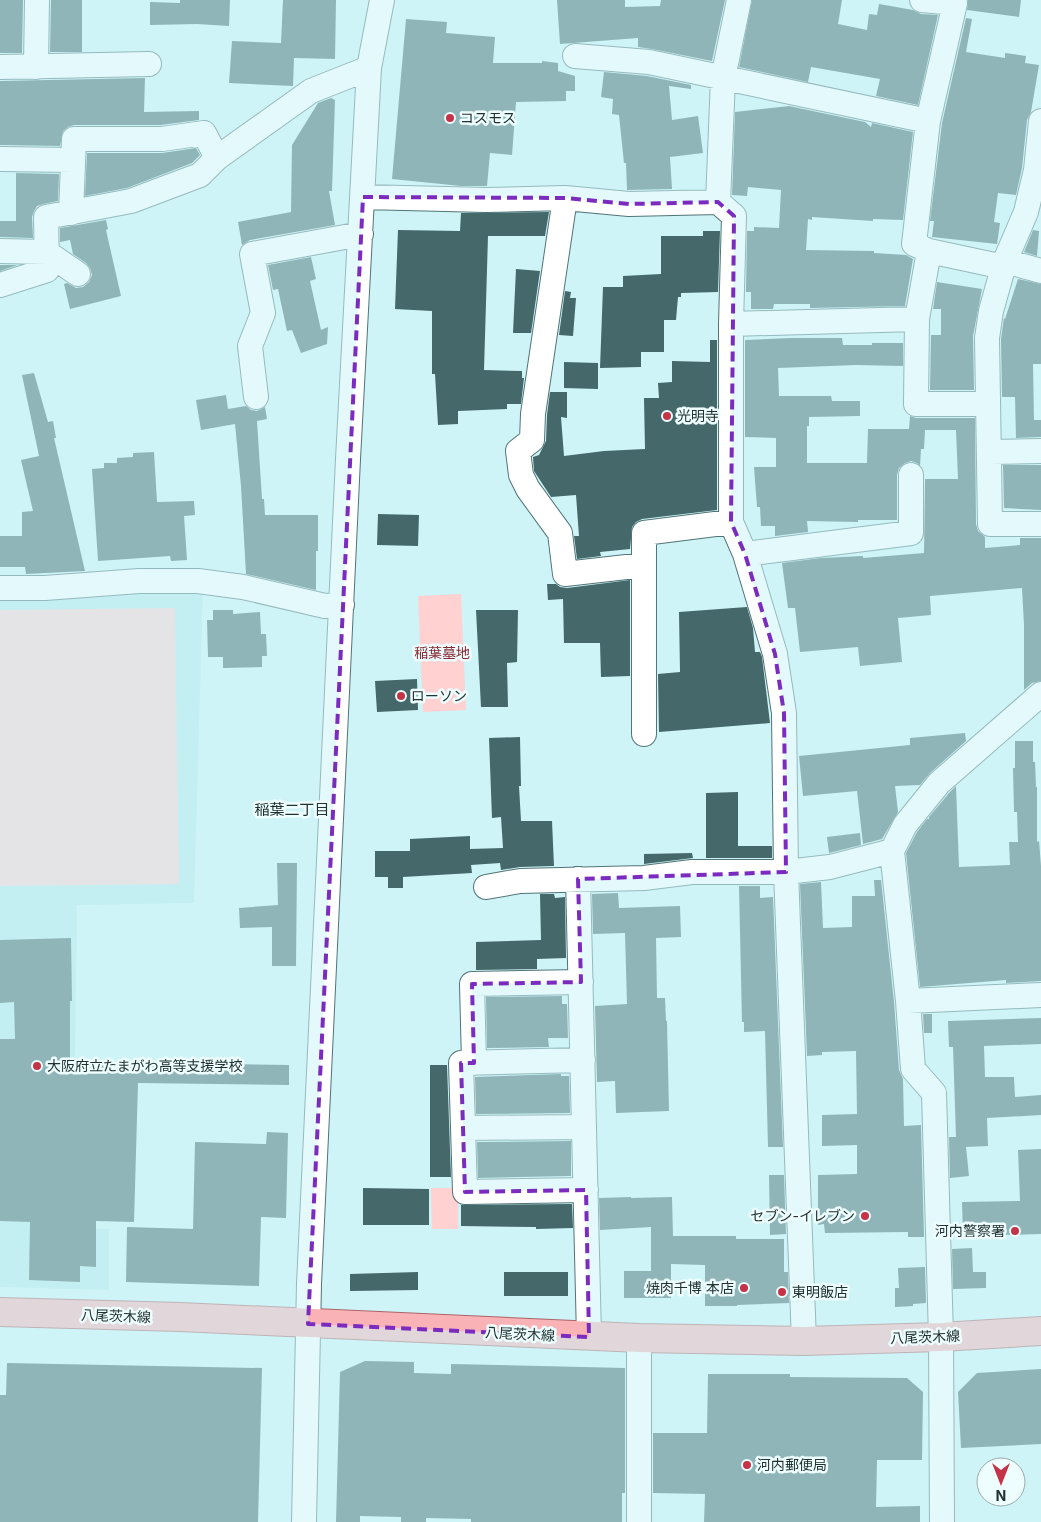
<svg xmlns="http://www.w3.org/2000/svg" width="1041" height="1522" font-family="Inter,'Noto Sans JP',sans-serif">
	<rect width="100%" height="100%" fill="#cef4f7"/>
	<!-- built -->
	<path fill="#b9e8eb" d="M203,590L194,903L77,905L73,1227L109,1229V1290L0,1287V595Z"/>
	<!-- green -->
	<path fill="#ffd1d1" d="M461,594L466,710L423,712L418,596Z
		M175,608L179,884L0,886V610Z
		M431,1188H458V1229H432Z"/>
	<!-- building -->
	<path fill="#45686a" d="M0,0H23L22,53H0Z
		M51,0H82V52H50Z
		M180,0H230L229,26L197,24L150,25V2L180,3Z
		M283,0H336L335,59L294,58L293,86L229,83L232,41L281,43Z
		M557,0H625V7L660,6L661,0H725L712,61L652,49L638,47V38L560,44Z
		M752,0H842L838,24L867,30L869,14L877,15L879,4L913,10L921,14L938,15L918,105L876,96L880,79L811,67L808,82L739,67Z
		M968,0H1021L1019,17L967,10Z
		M966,18L972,19L966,52L1005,58V53L1026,56L1025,63L1039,65L1031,112L1027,120L1022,168L1016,195L998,193L994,222L1000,223L997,244L932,237L934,221H930L942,123Z
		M406,19L447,22L446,33L495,37L493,63H542V61L558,63V71L575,76V91H566V101L516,102L512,155L490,153L487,186H461L392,179Z
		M604,72L647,76L691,85V89L669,86L672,120L698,116L703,153L670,157L672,189L627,190L626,163H624L619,115L612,114L613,99L601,97Z
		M145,78L144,112L199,111V120L161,125H74L68,127L63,131L60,146L0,145V81Z
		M331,98L335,100L332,191H329L335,225L250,240L242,245L238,222L291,212L292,145L318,103Z
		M789,106L865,122L871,127L872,123L913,132L903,220L873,219V221L812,217V220L808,219L806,250L874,251V253L906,255L913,259L905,306L810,308V304H774L773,309H751V292H746L747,231H754V227L779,228L781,190L748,187L747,196L732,195L735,112Z
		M196,148L200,155L192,163L127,188L85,196L87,153H162Z
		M16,173L59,174L58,201L43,204L37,206L34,211L32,217L33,238L0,237V221H16Z
		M549,212L545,236H488L484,370L522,371V378H524L521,404H507V409L458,411V424L438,425L435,374H432V311L395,309L398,230L460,231L461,213Z
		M106,220L108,229L106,230L121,296L70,309L64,284L67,283L76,288L83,287L89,282L92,275L90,268L86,263L73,254L70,240L60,242V228Z
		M1033,230L1039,231L1037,256L1024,252Z
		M703,231H720L718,292L681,293V297H678L676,320H664V352H641V367L600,368L603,287H623V276L661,274V236H703Z
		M311,257L316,279L310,281L321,330L328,327L327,344L301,353L292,330L287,331L278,289L273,290L268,265Z
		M0,265H17L0,271Z
		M516,269L540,271L531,333H513Z
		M1018,279L1041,284V364H1033L1034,420H1041V437L1016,438L1015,397H1002L1001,339L1004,318L1005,319Z
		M937,282L982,289L973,336L974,390H930L931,335H941V309H933Z
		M565,291L571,292L570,298H576L573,336L559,335Z
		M791,338H842L843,345H872V343H903V366L856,365L778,368L779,396H831L832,401H860V416L809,417V426H807V463H867L868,429H909L910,416L916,418H975L976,524L978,531L985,537V548L1020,545V538H1041V681L1032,683L1024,690V625L1022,588L930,596L931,615L898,618L902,662L860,666L858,647L800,652L795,608H788L782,563L821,558L863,556V558L924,553L925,479H958L956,430H925L924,449H921L920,466L917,463L911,461L905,463L899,468L897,475V520H858V522L807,521L808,532L775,536V526H761L760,507H757L754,467H776V438L745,437V340Z
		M710,340H717V510L642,519L636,522L632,527L630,549L600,552L601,556L577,559L574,536H579L576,495L551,497L534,471L533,457L539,455L546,441L547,415L550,392H567V418L561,417L564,456L604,451L645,449L644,398H659L658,383L672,382V361L710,362Z
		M564,362L598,363V389L564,388Z
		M34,373L48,422L53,421L56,438H54L85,571L26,574L25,567H0V536H22V512L33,511L21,460L39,456L22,375Z
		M226,395L228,409L246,406L251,410L257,411L265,407L267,419L257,421L262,499H264L265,515H318V551H316V590L246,574L241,486L235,424L201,430L196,400Z
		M154,452L157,502L194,501L195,515L184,516L187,560L171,561L170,556L98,561L92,469L104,468V463H117V458L133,457V453Z
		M1003,465H1041V510L1004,508Z
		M378,514L419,515L418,546L377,545Z
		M630,580V676L601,677L600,643H564L563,599L548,600L547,584H556L560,587L567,588Z
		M747,607L753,628L755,652H760L762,657L770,723L659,732L658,674L680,672L679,612Z
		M213,610H233V614L260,612L261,634H266L267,656H262V667L223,668V657H208L207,620H213Z
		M476,610H518L517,662L507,663L508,707H481Z
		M417,679L418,710L377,712L375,681Z
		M965,733L966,741L930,773L920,785L895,786L898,812L882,839L863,844L857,791L803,796L799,756L910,745V738Z
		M520,737L521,786H519L521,821H552L554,866L520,867L501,870L500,863L471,865L472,873L403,877V888H388V877H375V851H410V839L470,836V849L503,848L501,817L492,818L489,738Z
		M1015,741H1033V762H1035L1036,787H1037V842L1039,841L1041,866V981L1006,983V980L920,987L906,853L917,832L927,819H929V817L949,793L956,786L959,867L1010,865L1009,842H1018L1017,812H1014L1013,768H1015Z
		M738,792V846H772V858H706V793Z
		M860,833L861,845L829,853L827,837Z
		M692,853L693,858L644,864V854Z
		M277,863H297L296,966H272V927L240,928L239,908L278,905Z
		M874,880H881L894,1002L899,1070L903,1079L904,1126L921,1125L924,1237H908V1232L825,1233L824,1224L818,1225V1175L857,1174V1145L822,1146V1115L857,1114L856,1051L822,1052V1055L807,1056L800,884L821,882L823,928L852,927V896H875Z
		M739,886H760V898L773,897L783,1147H768L765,1031L744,1032V1022H742Z
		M618,893L619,908L680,906L681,937L656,938L657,998H665L666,1021H667L669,1111L616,1113L615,1081L597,1082L595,1006L627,1004L625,933L593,934L592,894Z
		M540,894H554L555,898L565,897L566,958L537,959V969L476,970V942L541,940Z
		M71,938L72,1001H70V1062L289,1065V1085L138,1083L134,1222L96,1221V1267L80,1266V1282L29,1280L30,1222L0,1221V1039H15L14,1002L0,1003V940Z
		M562,996V1004H567L568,1038H548L549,1047L487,1048L486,997Z
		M923,1014H932V1033H924Z
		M1041,1018V1044L984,1046L985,1077H1014L1015,1097L1041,1095V1115L987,1118L988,1146L966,1147L969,1176L950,1178L949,1137H956L953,1047H949L948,1021Z
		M430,1065H447L451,1177H430Z
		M561,1074V1076H569L570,1113L476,1114L475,1077Z
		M267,1132L288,1133L286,1218L261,1217L259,1286L126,1282L127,1227L193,1229L195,1142L266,1144Z
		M571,1141V1176L478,1178L477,1142Z
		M1041,1149V1234L963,1236L962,1202L1020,1201L1018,1150Z
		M769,1175H784L786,1234L770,1235Z
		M363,1188L429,1189V1225H363Z
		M631,1197V1198L672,1197L673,1236H736V1239H784V1272H788L789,1303L737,1305V1306H705V1265L671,1264V1298H624V1271H651V1227L600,1230L599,1198Z
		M572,1204L573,1228L536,1229V1227L461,1226V1205Z
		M972,1248L973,1272H986V1288L953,1289L952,1249Z
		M925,1267L926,1303L913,1304V1306L895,1307V1288H899L898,1268Z
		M418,1272V1290L350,1291V1274Z
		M504,1272H568V1296H504Z
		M365,1361L414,1362V1373L451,1374V1364L625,1368V1493H622V1522H471V1519L426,1518V1522H401V1517L360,1516V1522H336L340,1372Z
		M7,1363L262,1368L258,1522H0V1395H6Z
		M1041,1369V1444L961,1448L958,1392L977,1373Z
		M708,1374H790V1377L907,1378L923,1392L922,1460H877L876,1507L920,1506V1522H704L705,1494L653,1493V1433H707Z"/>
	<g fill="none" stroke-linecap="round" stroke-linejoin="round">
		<defs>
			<path id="minor" d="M922,0L955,3L928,121L914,244L929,251L1004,267
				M575,56L649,62L928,121
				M0,67L149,64
				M36,67L37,0
				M1041,121L1036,170L1026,212L1005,261L991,311L987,338L990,524H1041
				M0,159L73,160
				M363,197L486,200L565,198L629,204L718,202L734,216L731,324V522L745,554L911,533V475
				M565,198L533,414L532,440L518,451L521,475L528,489L560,533L565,574L644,565V533L731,522
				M718,202L723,78L739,0
				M71,213L74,139H162L204,133L217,158
				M0,251L46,252L78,274
				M929,251L917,319L916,404H988
				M1005,261L1041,271
				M0,285L47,270L46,217L131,201L200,175L217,158L311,91L369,68
				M731,324L917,319
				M256,397L250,346L263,313L252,254L361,234
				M989,452L1041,451
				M745,554L775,654L784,713L786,872L804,1341
				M644,565V734
				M0,588H45L139,581H198L243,587L325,606L342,605
				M892,851L908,1001L913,1069L934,1093L941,1337L942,1522
				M578,879L589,1337
				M486,887L520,881L644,878L692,872H786L830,867L892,851L905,825L939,783L1041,694
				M908,1001L1041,995
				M583,1060L461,1063L465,1192L586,1190
				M474,1063L472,984L581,982
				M463,1128L584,1127
				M304,1522L309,1284L348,459L369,68L382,0
				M639,1522V1338"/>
			<path id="major" d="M0,1312L180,1317L639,1338L804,1341L941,1337L1041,1331"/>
		</defs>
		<!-- minor casing -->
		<use href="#minor" stroke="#517477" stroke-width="26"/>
		<!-- major casing -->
		<use href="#major" stroke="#ab6569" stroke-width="30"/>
		<!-- minor -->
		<use href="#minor" stroke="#fff" stroke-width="24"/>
		<!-- major -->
		<use href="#major" stroke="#f9b3b7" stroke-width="28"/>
	</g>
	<!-- marked area -->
	<path d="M0 0H1041V1522H0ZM363,197L565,198L629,204L718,202L734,216L731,522L745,554L775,654L784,713L786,872L578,879L581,982L472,984L474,1063H461L465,1192L586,1190L589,1337L308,1324Z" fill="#cef4f7" fill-opacity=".55" fill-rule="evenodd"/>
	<path fill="none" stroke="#7b2cbf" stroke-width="4" stroke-dasharray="10 6" stroke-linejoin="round" d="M363,197L565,198L629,204L718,202L734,216L731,522L745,554L775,654L784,713L786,872L578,879L581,982L472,984L474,1063H461L465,1192L586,1190L589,1337L308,1324Z"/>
	<!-- markers -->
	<g fill="#c43348" stroke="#eefdfe" stroke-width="2">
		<circle cx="450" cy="118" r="5"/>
		<circle cx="667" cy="416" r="5"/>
		<circle cx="401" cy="696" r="5"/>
		<circle cx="37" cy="1066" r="5"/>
		<circle cx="865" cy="1216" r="5"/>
		<circle cx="1015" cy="1231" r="5"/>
		<circle cx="744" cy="1288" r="5"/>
		<circle cx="782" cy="1292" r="5"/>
		<circle cx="747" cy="1465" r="5"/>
	</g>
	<g text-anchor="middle" stroke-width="5" stroke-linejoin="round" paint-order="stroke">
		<!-- poi labels -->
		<g font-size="14" fill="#213031" stroke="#eefdfe" text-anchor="start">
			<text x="460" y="123">コスモス</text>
			<text x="677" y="421">光明寺</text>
			<text x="411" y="701">ローソン</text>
			<text x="47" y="1071">大阪府立たまがわ高等支援学校</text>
			<text x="855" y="1221" text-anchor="end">セブン-イレブン</text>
			<text x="1005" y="1236" text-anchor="end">河内警察署</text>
			<text x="734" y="1293" text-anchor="end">焼肉千博 本店</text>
			<text x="792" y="1297">東明飯店</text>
			<text x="757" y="1470">河内郵便局</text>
		</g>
		<!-- park labels -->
		<g font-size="14" fill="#882934" stroke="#eefdfe">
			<text x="442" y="658">稲葉墓地</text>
		</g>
		<!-- street labels -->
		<g font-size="14" fill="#213031" stroke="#eefdfe">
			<text transform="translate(116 1316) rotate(2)" y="5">八尾茨木線</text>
			<text transform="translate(520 1334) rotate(3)" y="5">八尾茨木線</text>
			<text transform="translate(925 1337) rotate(-2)" y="5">八尾茨木線</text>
		</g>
		<!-- neighbourhood labels -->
		<g font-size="15" fill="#213031" stroke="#eefdfe">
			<text x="292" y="815">稲葉二丁目</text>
		</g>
	</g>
	<!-- north arrow -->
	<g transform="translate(1001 1482) rotate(180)"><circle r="24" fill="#eefdfe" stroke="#9cabac"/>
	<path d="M0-4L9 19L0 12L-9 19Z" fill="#c43348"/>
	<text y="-8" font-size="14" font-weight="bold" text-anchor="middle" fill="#213031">N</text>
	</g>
</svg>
